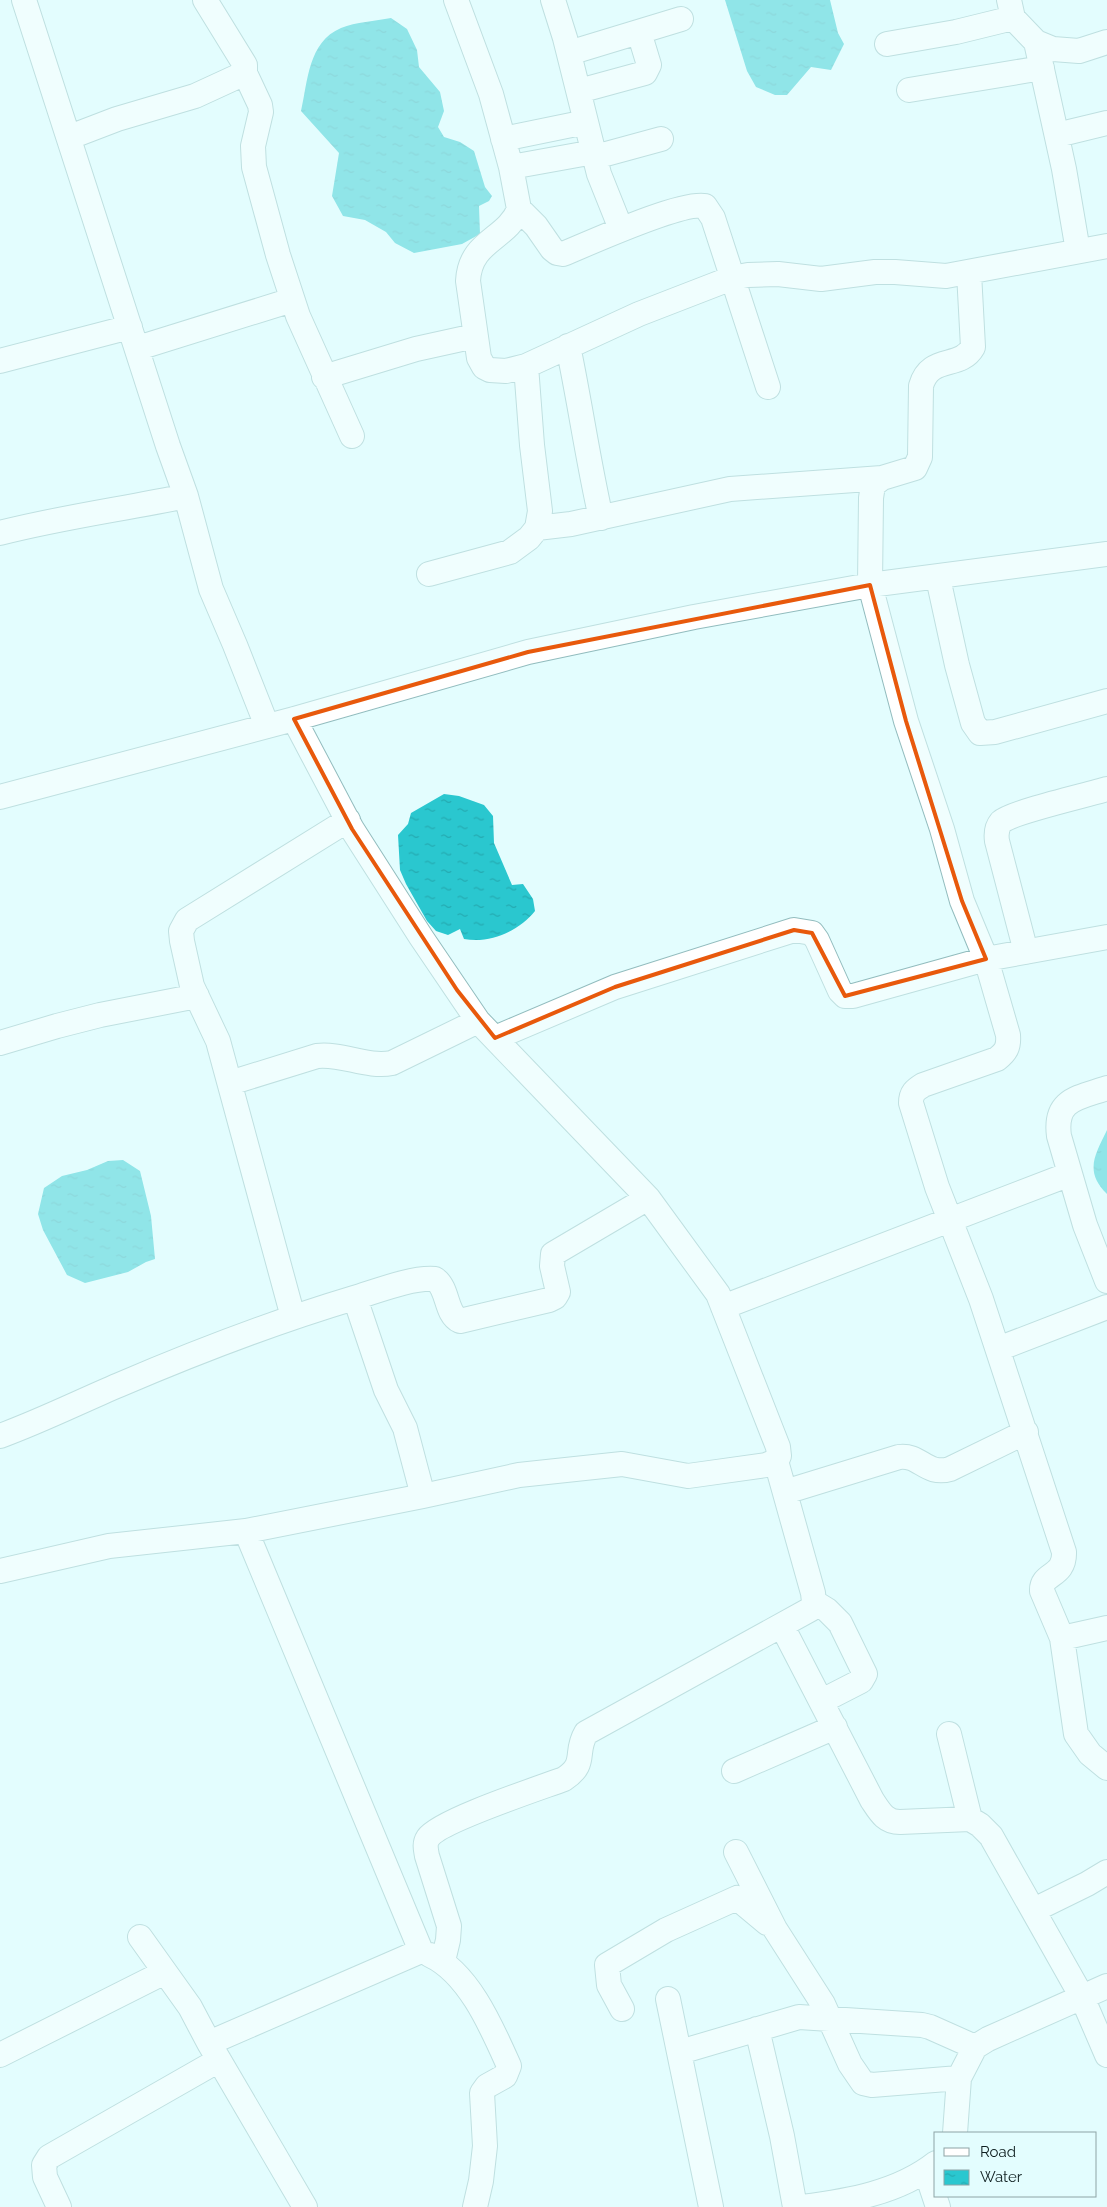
<svg xmlns="http://www.w3.org/2000/svg" width="1107" height="2207" font-family="Raleway,sans-serif">
	<defs>
		<pattern id="water-ripples" width="26" height="14" patternUnits="userSpaceOnUse" patternTransform="scale(1.25)"><rect width="26" height="14" fill="#2ac7cf"/><path d="M2 4q2-2 4 0t4 0M15 11q2-2 4 0t4 0" fill="none" stroke="#24aab1"/></pattern>
	</defs>
	<rect width="100%" height="100%" fill="#e3fdfe"/>
	<!-- water -->
	<path fill="url(#water-ripples)" d="M725,0H830L838,33L844,44L831,70L811,67L787,95H775L756,87L747,71Z
		M391,18L407,29L417,50L419,67L440,92L444,111L438,127L444,137L460,142L474,151L485,187L492,196L489,201L479,206L480,234L462,244L414,253L395,243L386,232L365,220L343,216L332,196L339,153L301,111C308,81 308,42 341,28C356,22 375,21 391,18Z
		M444,794L459,796L484,805L493,816L494,843L512,885L523,884L533,899L535,911C519,931 490,944 464,939L460,929L448,935L436,931L427,921L406,884L400,870L398,835L408,824L411,813Z
		M1107,1130V1194C1084,1171 1095,1155 1107,1130Z
		M123,1160L140,1171L151,1216L155,1259L146,1262L128,1272L85,1283L67,1275L43,1230L38,1214L44,1188L62,1176L87,1170L108,1161Z"/>
	<g fill="none" stroke-linecap="round" stroke-linejoin="round">
		<defs>
			<path id="minor" d="M24,0L168,446L186,496L211,589L235,645L267,726
				M456,0L491,94L511,167L519,209C507,240 470,240 468,281L479,358L484,367L490,370L506,371L526,366L639,314L732,278L748,275L778,274L821,279L875,272H895L946,276L1107,246
				M553,0L565,38L599,174L621,229
				M1009,0L1013,18L1036,42L1053,49L1079,51L1107,42
				M1036,42L1064,169L1078,251
				M887,44L956,32L1013,18
				M569,53L681,19
				M245,73L260,105L261,112L253,146L254,167L278,255L298,316L352,436
				M909,90L1042,68
				M579,91L645,73L649,65L639,32
				M1057,135L1107,123
				M70,137L117,119L195,96L245,73V65L205,0
				M503,139L586,122
				M595,157L661,139
				M511,167L594,152
				M519,209L536,226L552,249L557,253L563,254C590,243 681,201 705,206L713,218L768,387
				M969,273L973,347C960,370 930,354 921,386L920,457L915,468L882,478L873,485L871,498L870,585L906,721L942,829L962,901L986,959L1008,1035C1009,1047 1006,1052 997,1059L923,1085C915,1090 911,1093 911,1103L937,1187L981,1299L1064,1552C1065,1578 1041,1572 1042,1591L1062,1638L1076,1734L1090,1754L1107,1768
				M568,346C580,403 588,461 601,518
				M138,348L292,300
				M0,361L130,327
				M324,377L416,349L475,336
				M537,528L571,524L730,489L882,478
				M0,533C62,517 124,509 186,496
				M429,574L510,552L529,538L537,528L540,511L532,445L526,366
				M938,578L957,665L973,723L980,733L995,732L1107,701
				M0,797L294,719L528,652L694,617L870,585L1107,554
				M1026,952L997,841C996,834 996,828 1001,822C1012,812 1088,795 1107,789
				M495,1038L615,987L794,930L812,933L817,940L840,991L845,996H853L986,959L1107,937
				M0,1043L57,1026L100,1015L197,996
				M230,1083L317,1056C342,1053 367,1068 392,1063L478,1021
				M1107,1088C1078,1098 1054,1099 1059,1136L1085,1225L1107,1281
				M355,1298L386,1390L405,1428L423,1496
				M723,1307L1070,1174
				M293,1317L218,1041L192,986L182,941L181,931L187,920L348,820
				M998,1349L1107,1307
				M0,1436C41,1421 79,1402 119,1385C196,1352 274,1322 354,1298C377,1291 412,1277 435,1279C449,1289 445,1314 460,1321L549,1300L555,1297L558,1292L552,1266L553,1254L648,1198
				M785,1492L899,1457C920,1454 926,1476 950,1469L1026,1432
				M0,1571L109,1546L246,1531L423,1496L519,1475L622,1464L688,1476L766,1465L776,1461L779,1456L778,1447L718,1294L648,1198L478,1021L421,937L352,829L294,719
				M814,1602L827,1610L840,1623L865,1674L861,1681L822,1701
				M782,1626L872,1800C880,1812 885,1822 900,1822L970,1819L980,1825L991,1836L1082,1997L1107,2055
				M1062,1638L1107,1628
				M949,1734L970,1819
				M734,1771L835,1727
				M736,1852L775,1929L823,2004L850,2064L863,2083L872,2085L959,2078
				M1034,1910L1087,1884L1107,1872
				M140,1937L190,2007L209,2043L305,2207
				M430,1955C469,1973 492,2028 509,2066L505,2076L487,2086L482,2093L485,2146L481,2181L475,2207
				M443,1961L448,1940L449,1926L427,1856C426,1850 424,1844 428,1838C439,1821 540,1788 564,1779C588,1763 574,1753 586,1733L811,1609L814,1602L813,1593L776,1461
				M668,1999L711,2207
				M622,2009L609,1985L607,1965L666,1930L737,1898L767,1923
				M757,2029L782,2136L795,2207
				M209,2043L421,1951L246,1531
				M680,2052L799,2017L922,2025L930,2027L975,2047
				M0,2055L165,1972
				M955,2133L959,2078L975,2047L988,2039L1107,1986
				M926,2171L938,2207
				M59,2207L45,2177L44,2165L49,2157L219,2060
				M802,2207C848,2201 898,2193 936,2163"/>
		</defs>
		<!-- minor casing -->
		<use href="#minor" stroke="#92bcbe" stroke-width="26"/>
		<!-- minor -->
		<use href="#minor" stroke="#fff" stroke-width="24"/>
	</g>
	<!-- marked area -->
	<path d="M0 0H1107V2207H0ZM870,585L906,721L962,901L986,959L845,996L812,933L794,930L615,987L495,1038L457,990L352,829L294,719L528,652Z" fill="#e3fdfe" fill-opacity=".55" fill-rule="evenodd"/>
	<path fill="none" stroke="#e8590c" stroke-width="4" stroke-linejoin="round" d="M870,585L906,721L962,901L986,959L845,996L812,933L794,930L615,987L495,1038L457,990L352,829L294,719L528,652Z"/>
	<!-- legend -->
	<rect x="934" y="2132" width="162" height="65" fill="#e3fdfe" stroke="#8ea4a5"/>
	<rect x="944" y="2148" width="25" height="8" fill="#ffffff" stroke="#8ea4a5"/>
	<text x="980" y="2157" font-size="15" fill="#0e1e1f">Road</text>
	<rect x="944" y="2170" width="25" height="15" fill="url(#water-ripples)" stroke="#8ea4a5"/>
	<text x="980" y="2182" font-size="15" fill="#0e1e1f">Water</text>
</svg>
